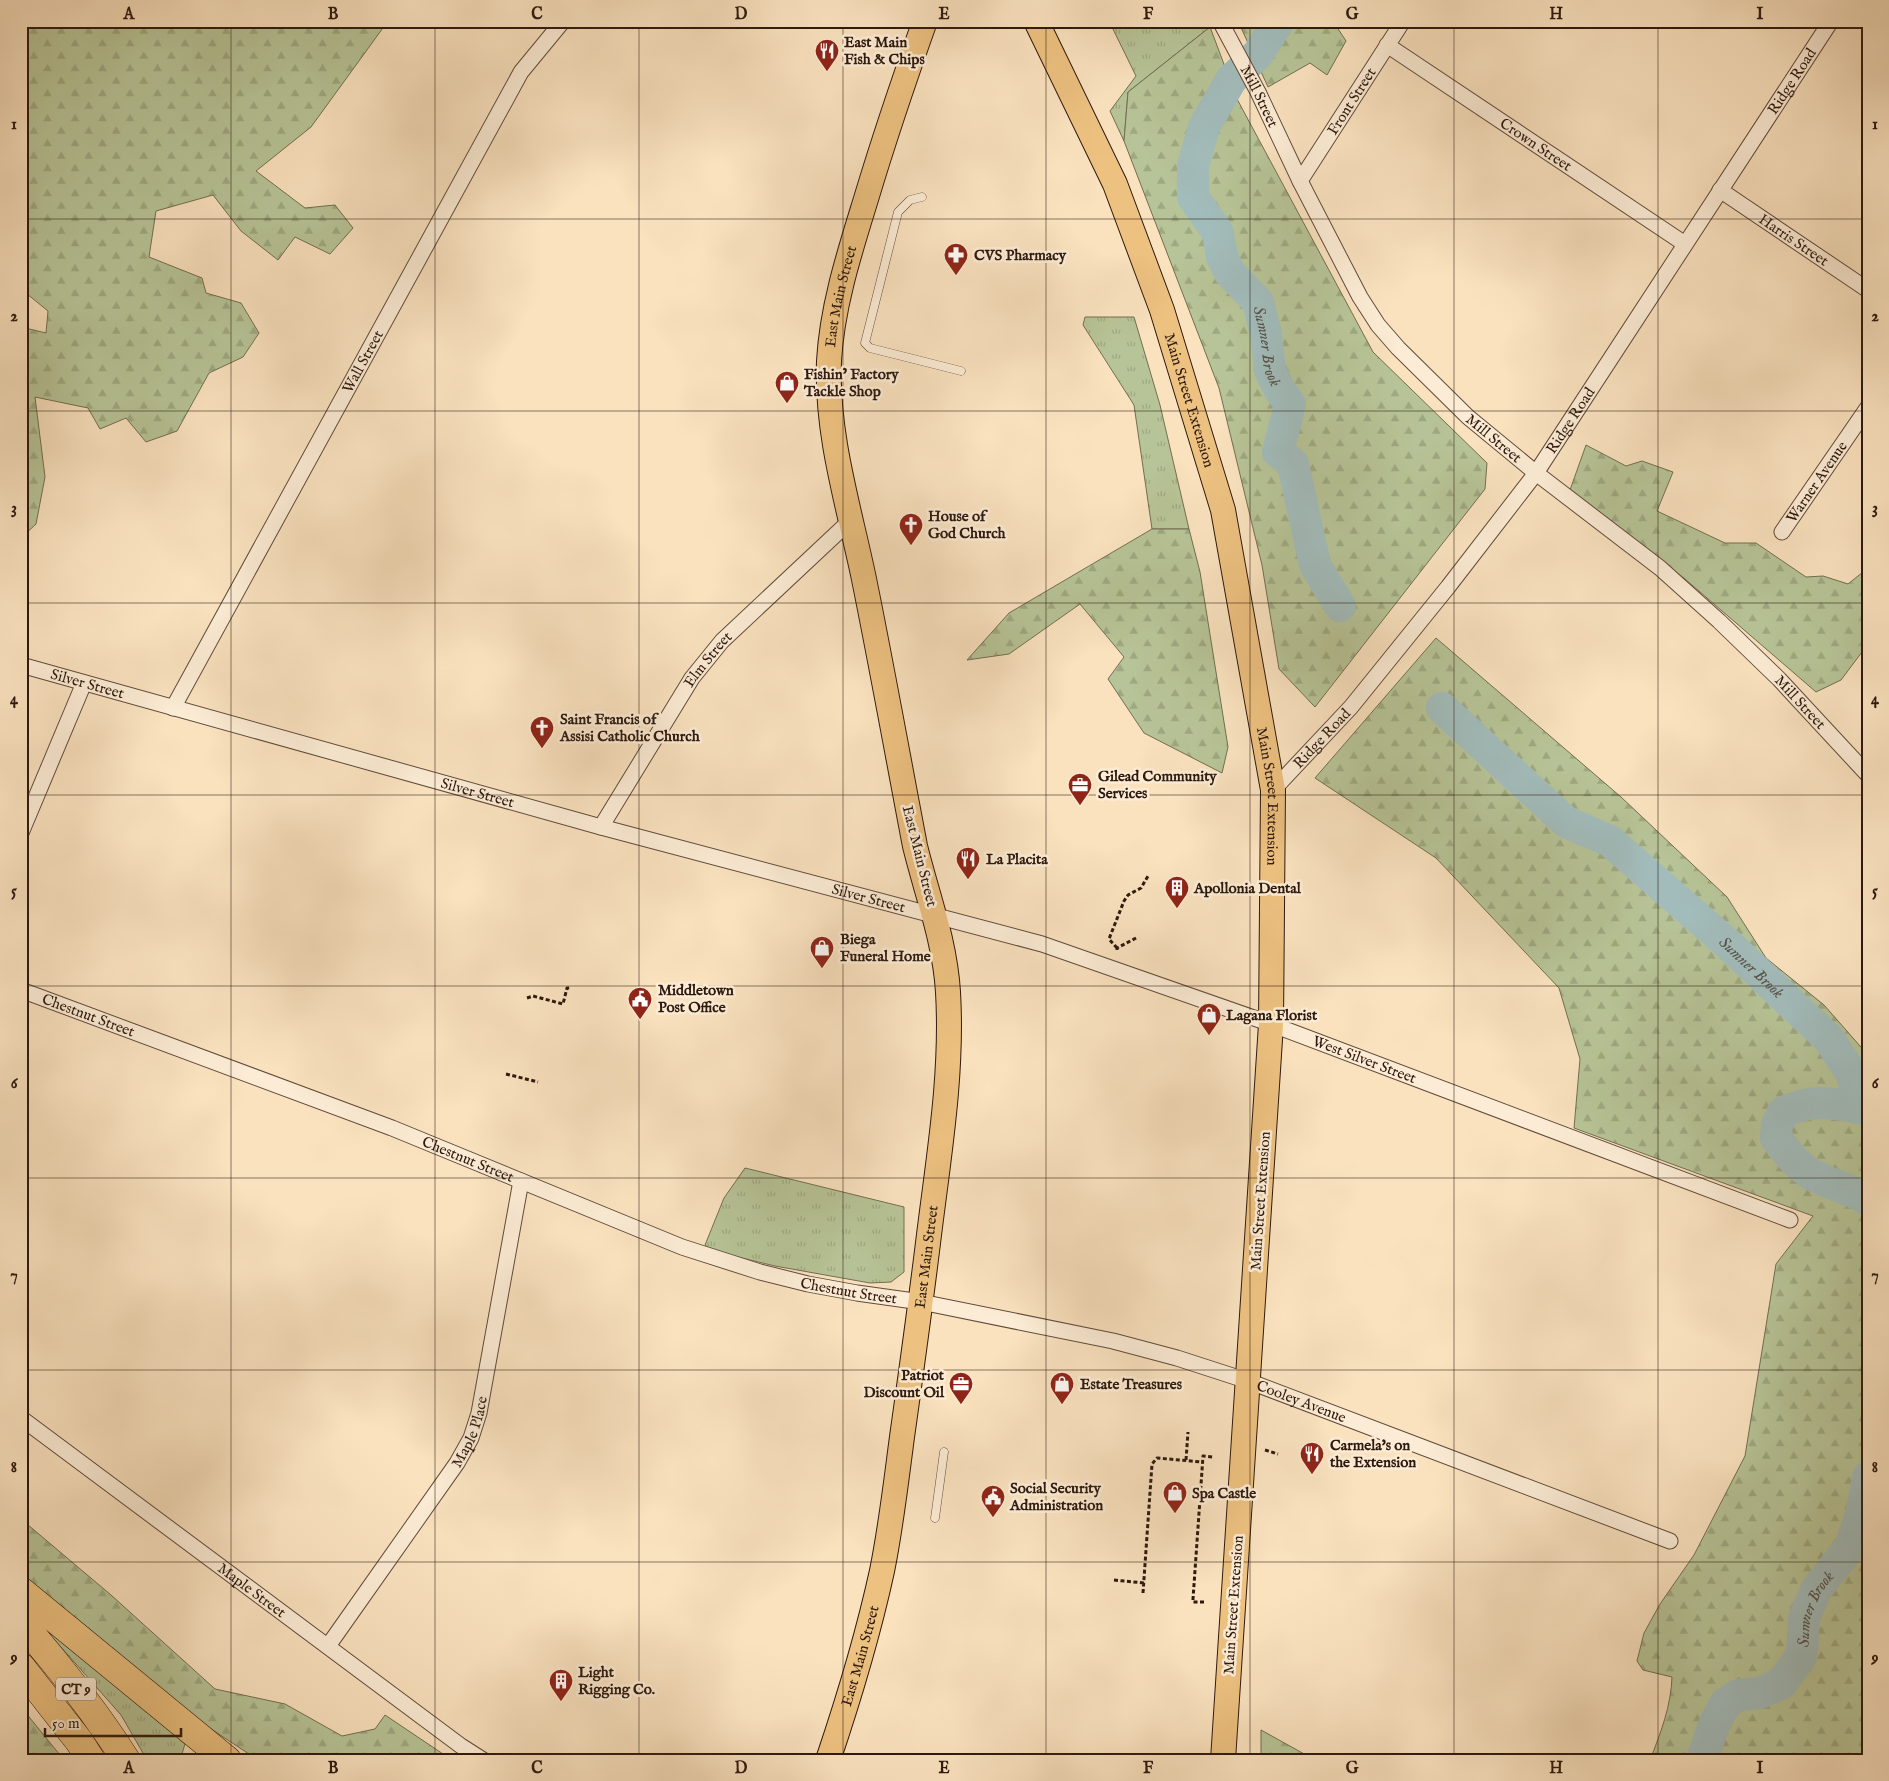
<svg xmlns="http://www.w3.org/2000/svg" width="1889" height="1781" font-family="'IM FELL English',serif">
	<defs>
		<pattern id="grass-tufts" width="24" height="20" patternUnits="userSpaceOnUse" patternTransform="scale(1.25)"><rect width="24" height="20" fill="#b7c497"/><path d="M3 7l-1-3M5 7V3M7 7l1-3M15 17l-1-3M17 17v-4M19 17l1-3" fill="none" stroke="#9ea881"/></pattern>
		<pattern id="forest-firs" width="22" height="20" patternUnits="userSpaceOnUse" patternTransform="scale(1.25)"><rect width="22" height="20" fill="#b7c497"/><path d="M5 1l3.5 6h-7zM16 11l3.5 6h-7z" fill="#9ea881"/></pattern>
	</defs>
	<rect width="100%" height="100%" fill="#fae2bf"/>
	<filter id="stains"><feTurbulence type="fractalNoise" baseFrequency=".004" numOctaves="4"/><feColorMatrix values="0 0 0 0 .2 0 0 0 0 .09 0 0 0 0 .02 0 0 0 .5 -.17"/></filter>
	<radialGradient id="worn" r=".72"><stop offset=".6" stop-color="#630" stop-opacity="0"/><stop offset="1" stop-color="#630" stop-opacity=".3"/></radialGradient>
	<!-- grass -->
	<path fill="url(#grass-tufts)" stroke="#726e52" d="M1109,21H1206L1210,27L1128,92L1124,141L1110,111L1136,76Z
		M1085,317H1134L1160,405L1189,529H1152L1134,405L1083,325Z
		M745,1168L904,1207V1272L891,1282L870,1283L775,1266L713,1251L705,1245L724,1198Z
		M38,1621L85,1655L185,1744L180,1760H147L121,1715Z"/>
	<!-- forest -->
	<path fill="url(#forest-firs)" stroke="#726e52" d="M21,21H388L311,127L256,171L305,208L335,205L353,228L330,254L295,237L278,260L241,231L213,195L156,211L149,257L202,278L206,293L241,303L259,333L243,357L209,373L177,431L146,442L126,418L100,429L88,408L35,397L45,477L36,524L21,538V327L46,333L48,311L21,289V68L24,52L21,51Z
		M1238,21H1333L1346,41L1327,75L1310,63L1268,87Z
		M1210,27L1237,99L1373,352L1487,463L1485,489L1315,707L1279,669L1262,565L1219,388L1124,141L1128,92Z
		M1586,445L1626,466L1642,461L1673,472L1657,511L1725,543H1756L1806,577L1823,576L1848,584L1868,568V644L1841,680L1816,692L1685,579L1570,490Z
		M1152,529H1189L1200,572L1228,747L1222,773L1144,733L1108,679L1124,657L1080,604L1009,654L967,660L1009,613Z
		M1436,638L1621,797L1727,897L1766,958L1824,1005L1868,1055V1760H1650C1661,1732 1671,1706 1672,1677L1643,1670L1637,1661L1644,1633L1660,1604L1694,1555L1745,1456L1776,1264L1813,1216L1574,1128L1580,1059L1559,988L1436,858L1315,778Z
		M21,1519L111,1595L215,1689L285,1704L342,1736L375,1729L385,1715L452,1760H258L181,1709L21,1577Z
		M21,1707L64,1760H21Z
		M1261,1730L1315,1760H1269L1261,1754Z"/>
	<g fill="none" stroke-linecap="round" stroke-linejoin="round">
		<!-- river -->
		<g stroke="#a2bcbb" stroke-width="32">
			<path id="s1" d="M1279,21L1258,54L1231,80L1204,127L1193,166V197L1218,233L1222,257L1230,273L1258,302L1266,334L1270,370L1280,390L1290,404L1278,452L1293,464L1315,565L1340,606"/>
			<path id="s2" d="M1442,708L1566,822L1610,841L1729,945L1829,1039L1851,1073L1864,1109C1831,1103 1816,1098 1783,1112L1777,1125L1776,1138C1786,1151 1797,1166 1811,1174C1830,1185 1850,1188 1868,1200"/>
			<path id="s3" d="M1702,1760L1714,1725L1725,1704L1738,1695L1760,1693L1781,1684L1802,1655L1804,1618L1816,1590L1850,1547L1861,1515L1868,1477"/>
		</g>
		<defs>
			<path id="lane" d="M922,197L910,200L898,212L865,343L870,348L961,371
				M935,1518L944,1452"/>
			<g id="street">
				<path id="s4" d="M1220,21L1258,92L1300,181L1360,297L1378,325L1398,348L1468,417L1536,473L1660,568L1719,621L1779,679L1868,775"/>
				<path id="s5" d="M1387,45L1685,244"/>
				<path id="s6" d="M1300,181L1403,21"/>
				<path id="s7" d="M1720,190L1868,290"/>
				<path id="s8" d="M1782,532L1868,407"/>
				<path id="s9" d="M21,665L601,827L1042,944L1271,1024L1790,1220"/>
				<path id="s10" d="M173,708L521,72L563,21"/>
				<path id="s11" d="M1273,790L1351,707L1448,587L1536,473L1831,21"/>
				<path id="s12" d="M601,827L692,678L722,641L850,521"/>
				<path d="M21,833L84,683"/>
				<path id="s13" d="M21,990L392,1128L682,1247L760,1272L808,1284L857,1293L921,1302L1113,1341L1177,1358L1248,1381L1670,1541"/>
				<path id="s14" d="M21,1418L461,1746L483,1760"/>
				<path id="s15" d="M328,1646L457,1463L471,1438L479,1413L521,1181"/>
			</g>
			<g id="primary">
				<path id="s16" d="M1036,21L1115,184L1162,310L1223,510L1273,790L1271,1024L1223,1760"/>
				<path id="s17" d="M828,1760C849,1698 868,1635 882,1571C891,1527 896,1482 902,1437C911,1373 920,1308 928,1243C938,1160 953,1076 948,992C945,941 927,895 915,846C898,757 882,668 864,579C849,507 826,435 829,361C832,306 850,251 866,199C884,139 904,80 925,21"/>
			</g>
			<path id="highway" d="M21,1591L227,1760
				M21,1622C59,1666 95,1711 126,1760
				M21,1667L79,1741L91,1760"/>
		</defs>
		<!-- lane casing -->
		<use href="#lane" stroke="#614b3a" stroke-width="9"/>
		<!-- street casing -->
		<use href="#street" stroke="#614b3a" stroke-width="17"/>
		<!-- primary casing -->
		<use href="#primary" stroke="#2e190e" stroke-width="26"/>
		<!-- highway casing -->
		<use href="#highway" stroke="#2e190e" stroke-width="29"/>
		<!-- path -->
		<path stroke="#2e190e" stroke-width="3" stroke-dasharray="4 2.5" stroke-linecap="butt" d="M1117,948L1109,939L1124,901L1128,895L1141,888L1148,876
			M1117,950V948L1138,937
			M527,998L533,996L563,1004L567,988H570
			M506,1074L538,1082
			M1265,1450L1278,1454
			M1186,1460L1188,1432
			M1114,1580L1144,1583
			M1143,1593L1152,1464L1157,1458L1202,1462
			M1204,1602H1193V1599L1203,1456L1213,1457"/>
		<!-- lane -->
		<use href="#lane" stroke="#fcecd5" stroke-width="8"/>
		<!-- street -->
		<use href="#street" stroke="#fcecd5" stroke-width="15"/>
		<!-- primary -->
		<use href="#primary" stroke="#edc180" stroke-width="24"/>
		<!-- highway -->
		<use href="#highway" stroke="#edc180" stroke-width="28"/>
	</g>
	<!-- grid -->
	<path fill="none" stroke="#2e190e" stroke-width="1" stroke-opacity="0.55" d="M231,21V1760M435,21V1760M639,21V1760M843,21V1760M1046,21V1760M1250,21V1760M1454,21V1760M1658,21V1760M21,219H1868M21,411H1868M21,603H1868M21,795H1868M21,986H1868M21,1178H1868M21,1370H1868M21,1562H1868"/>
	<!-- icons -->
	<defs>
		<symbol id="restaurant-pin" viewBox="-11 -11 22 30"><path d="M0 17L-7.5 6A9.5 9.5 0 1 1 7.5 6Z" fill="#8f2418" stroke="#fcecd5"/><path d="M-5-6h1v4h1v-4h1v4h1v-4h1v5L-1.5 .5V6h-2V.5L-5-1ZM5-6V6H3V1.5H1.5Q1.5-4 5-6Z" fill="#fff"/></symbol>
		<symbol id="pharmacy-pin" viewBox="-11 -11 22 30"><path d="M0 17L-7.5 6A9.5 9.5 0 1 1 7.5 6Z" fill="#8f2418" stroke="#fcecd5"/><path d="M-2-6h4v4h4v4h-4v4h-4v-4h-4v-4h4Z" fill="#fff"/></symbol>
		<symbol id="shop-pin" viewBox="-11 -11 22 30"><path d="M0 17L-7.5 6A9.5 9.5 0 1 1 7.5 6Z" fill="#8f2418" stroke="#fcecd5"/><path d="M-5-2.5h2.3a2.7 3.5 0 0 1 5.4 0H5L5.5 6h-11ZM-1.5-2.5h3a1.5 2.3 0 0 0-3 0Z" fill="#fff"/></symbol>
		<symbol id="church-pin" viewBox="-11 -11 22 30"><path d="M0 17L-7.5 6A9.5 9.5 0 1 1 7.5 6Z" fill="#8f2418" stroke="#fcecd5"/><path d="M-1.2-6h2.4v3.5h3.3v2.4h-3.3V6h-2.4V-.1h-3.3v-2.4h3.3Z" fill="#fff"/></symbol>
		<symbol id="office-pin" viewBox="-11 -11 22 30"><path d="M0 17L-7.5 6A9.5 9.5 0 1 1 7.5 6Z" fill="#8f2418" stroke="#fcecd5"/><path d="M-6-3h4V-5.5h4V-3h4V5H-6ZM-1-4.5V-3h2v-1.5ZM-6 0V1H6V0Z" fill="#fff"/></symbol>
		<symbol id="building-pin" viewBox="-11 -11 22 30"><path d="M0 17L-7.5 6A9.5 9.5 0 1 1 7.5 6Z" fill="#8f2418" stroke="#fcecd5"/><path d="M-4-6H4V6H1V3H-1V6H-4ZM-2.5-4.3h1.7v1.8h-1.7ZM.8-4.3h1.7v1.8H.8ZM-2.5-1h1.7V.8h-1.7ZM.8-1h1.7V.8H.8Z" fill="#fff"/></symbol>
		<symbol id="civic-pin" viewBox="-11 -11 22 30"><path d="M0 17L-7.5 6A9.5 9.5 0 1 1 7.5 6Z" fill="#8f2418" stroke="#fcecd5"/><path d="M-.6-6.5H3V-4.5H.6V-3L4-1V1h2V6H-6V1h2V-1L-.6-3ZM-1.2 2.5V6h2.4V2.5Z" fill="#fff"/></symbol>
	</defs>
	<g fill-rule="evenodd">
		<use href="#restaurant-pin" x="813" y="37" width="28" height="38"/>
		<use href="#pharmacy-pin" x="942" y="241" width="28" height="38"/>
		<use href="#shop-pin" x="773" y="369" width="28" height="38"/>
		<use href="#church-pin" x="897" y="511" width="28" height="38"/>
		<use href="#church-pin" x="528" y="714" width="28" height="38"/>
		<use href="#office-pin" x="1066" y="771" width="28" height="38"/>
		<use href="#restaurant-pin" x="954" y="845" width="28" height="38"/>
		<use href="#building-pin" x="1163" y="874" width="28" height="38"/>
		<use href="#shop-pin" x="808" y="934" width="28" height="38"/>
		<use href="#civic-pin" x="626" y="985" width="28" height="38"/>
		<use href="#shop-pin" x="1195" y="1001" width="28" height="38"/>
		<use href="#office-pin" x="947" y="1370" width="28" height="38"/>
		<use href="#shop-pin" x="1048" y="1370" width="28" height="38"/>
		<use href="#restaurant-pin" x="1298" y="1440" width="28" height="38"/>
		<use href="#shop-pin" x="1161" y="1479" width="28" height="38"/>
		<use href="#civic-pin" x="979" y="1483" width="28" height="38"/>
		<use href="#building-pin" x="547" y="1667" width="28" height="38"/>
	</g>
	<g text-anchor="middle" stroke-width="5" stroke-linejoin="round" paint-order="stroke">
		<!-- shield labels -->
		<rect fill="#fcecd5" stroke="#6c584a" stroke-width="1" x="56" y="1677.5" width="40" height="23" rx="4"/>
		<g font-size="14" font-weight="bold" fill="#2e190e">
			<text x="76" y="1694">CT 9</text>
		</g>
		<!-- poi labels -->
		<g font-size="15" font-weight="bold" fill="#2e190e" stroke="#fcecd5" text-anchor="start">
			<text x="844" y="47">East Main<tspan x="844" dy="17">Fish &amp; Chips</tspan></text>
			<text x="974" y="260">CVS Pharmacy</text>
			<text x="804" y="379">Fishin’ Factory<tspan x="804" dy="17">Tackle Shop</tspan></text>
			<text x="928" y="521">House of<tspan x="928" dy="17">God Church</tspan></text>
			<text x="560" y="724">Saint Francis of<tspan x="560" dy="17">Assisi Catholic Church</tspan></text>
			<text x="1098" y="781">Gilead Community<tspan x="1098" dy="17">Services</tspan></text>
			<text x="986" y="864">La Placita</text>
			<text x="1194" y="893">Apollonia Dental</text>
			<text x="840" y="944">Biega<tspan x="840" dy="17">Funeral Home</tspan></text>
			<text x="658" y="995">Middletown<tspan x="658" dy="17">Post Office</tspan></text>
			<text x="1226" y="1020">Lagana Florist</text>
			<text x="944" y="1380" text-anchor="end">Patriot<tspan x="944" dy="17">Discount Oil</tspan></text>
			<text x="1080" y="1389">Estate Treasures</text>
			<text x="1330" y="1450">Carmela's on<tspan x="1330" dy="17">the Extension</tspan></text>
			<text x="1010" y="1493">Social Security<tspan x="1010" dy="17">Administration</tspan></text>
			<text x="1192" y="1498">Spa Castle</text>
			<text x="578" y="1677">Light<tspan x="578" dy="17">Rigging Co.</tspan></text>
		</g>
		<!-- street labels -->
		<g font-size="15" fill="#2e190e" stroke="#fcecd5">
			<text dy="5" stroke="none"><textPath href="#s11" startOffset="880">Ridge Road</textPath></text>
			<text dy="5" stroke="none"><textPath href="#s4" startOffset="85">Mill Street</textPath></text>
			<text dy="5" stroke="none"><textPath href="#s6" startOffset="95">Front Street</textPath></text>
			<text dy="5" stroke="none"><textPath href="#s5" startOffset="179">Crown Street</textPath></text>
			<text dy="5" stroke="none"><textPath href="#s7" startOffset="89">Harris Street</textPath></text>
			<text dy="5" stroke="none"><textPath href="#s17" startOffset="1489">East Main Street</textPath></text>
			<text dy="5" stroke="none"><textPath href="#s10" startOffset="395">Wall Street</textPath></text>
			<text dy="5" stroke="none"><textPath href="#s16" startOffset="410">Main Street Extension</textPath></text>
			<text dy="5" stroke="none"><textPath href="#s11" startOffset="475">Ridge Road</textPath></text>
			<text dy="5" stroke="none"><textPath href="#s4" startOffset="505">Mill Street</textPath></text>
			<text dy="5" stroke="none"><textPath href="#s8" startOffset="61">Warner Avenue</textPath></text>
			<text dy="5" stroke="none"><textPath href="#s12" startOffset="199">Elm Street</textPath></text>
			<text dy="5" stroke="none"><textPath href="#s9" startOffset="69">Silver Street</textPath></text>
			<text dy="5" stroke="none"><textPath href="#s4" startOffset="910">Mill Street</textPath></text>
			<text dy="5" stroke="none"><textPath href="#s11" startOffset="71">Ridge Road</textPath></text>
			<text dy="5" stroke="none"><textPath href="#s9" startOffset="474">Silver Street</textPath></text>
			<text dy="5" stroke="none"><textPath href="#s16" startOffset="815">Main Street Extension</textPath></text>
			<text transform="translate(920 856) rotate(76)" y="5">East Main Street</text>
			<text dy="5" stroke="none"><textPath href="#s9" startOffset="879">Silver Street</textPath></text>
			<text dy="5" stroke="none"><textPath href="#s13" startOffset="72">Chestnut Street</textPath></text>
			<text dy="5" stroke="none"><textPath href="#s9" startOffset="1401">West Silver Street</textPath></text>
			<text dy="5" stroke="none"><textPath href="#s13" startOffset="478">Chestnut Street</textPath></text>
			<text transform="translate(1260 1201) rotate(-86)" y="5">Main Street Extension</text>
			<text dy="5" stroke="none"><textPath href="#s17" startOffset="514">East Main Street</textPath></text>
			<text dy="5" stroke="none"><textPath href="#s13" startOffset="882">Chestnut Street</textPath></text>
			<text dy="5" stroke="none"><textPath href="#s13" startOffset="1349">Cooley Avenue</textPath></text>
			<text dy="5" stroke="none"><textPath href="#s15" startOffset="258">Maple Place</textPath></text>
			<text dy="5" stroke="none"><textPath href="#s14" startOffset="288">Maple Street</textPath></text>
			<text transform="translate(1233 1605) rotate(-86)" y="5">Main Street Extension</text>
			<text dy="5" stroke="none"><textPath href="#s17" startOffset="109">East Main Street</textPath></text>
		</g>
		<!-- water labels -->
		<g font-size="16" font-style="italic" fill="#57524b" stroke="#fcecd5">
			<text dy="6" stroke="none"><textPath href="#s1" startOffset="374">Sumner Brook</textPath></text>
			<text dy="6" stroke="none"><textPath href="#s2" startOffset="406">Sumner Brook</textPath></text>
			<text dy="6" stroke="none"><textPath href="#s3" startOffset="206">Sumner Brook</textPath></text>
		</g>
	</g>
	<!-- margin -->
	<rect width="1889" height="1781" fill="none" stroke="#fae2bf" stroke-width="55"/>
	<!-- scale -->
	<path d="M45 1728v8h136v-8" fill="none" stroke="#2e190e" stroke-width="2.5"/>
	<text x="52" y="1728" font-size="15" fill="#2e190e" stroke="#fcecd5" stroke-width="4" paint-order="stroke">50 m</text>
	<rect x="28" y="28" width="1834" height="1726" fill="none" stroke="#2e190e" stroke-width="2"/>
	<g font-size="16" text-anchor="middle" font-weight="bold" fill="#2e190e">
		<text x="129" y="19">A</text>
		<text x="333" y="19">B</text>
		<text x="537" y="19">C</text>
		<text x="741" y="19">D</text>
		<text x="944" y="19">E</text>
		<text x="1148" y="19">F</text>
		<text x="1352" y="19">G</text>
		<text x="1556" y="19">H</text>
		<text x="1760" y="19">I</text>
		<text x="14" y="129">1</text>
		<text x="1875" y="129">1</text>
		<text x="14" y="321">2</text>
		<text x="1875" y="321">2</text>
		<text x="14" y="513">3</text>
		<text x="1875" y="513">3</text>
		<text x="14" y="704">4</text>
		<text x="1875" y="704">4</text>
		<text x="14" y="896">5</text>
		<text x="1875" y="896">5</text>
		<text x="14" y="1088">6</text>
		<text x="1875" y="1088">6</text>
		<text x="14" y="1280">7</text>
		<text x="1875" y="1280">7</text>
		<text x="14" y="1472">8</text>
		<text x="1875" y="1472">8</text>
		<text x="14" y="1663">9</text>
		<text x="1875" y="1663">9</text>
		<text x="129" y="1773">A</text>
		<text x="333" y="1773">B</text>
		<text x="537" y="1773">C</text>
		<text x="741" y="1773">D</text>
		<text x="944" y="1773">E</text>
		<text x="1148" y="1773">F</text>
		<text x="1352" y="1773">G</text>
		<text x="1556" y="1773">H</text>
		<text x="1760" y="1773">I</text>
	</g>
	<rect width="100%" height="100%" filter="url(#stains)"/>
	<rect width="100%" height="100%" fill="url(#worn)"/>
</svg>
